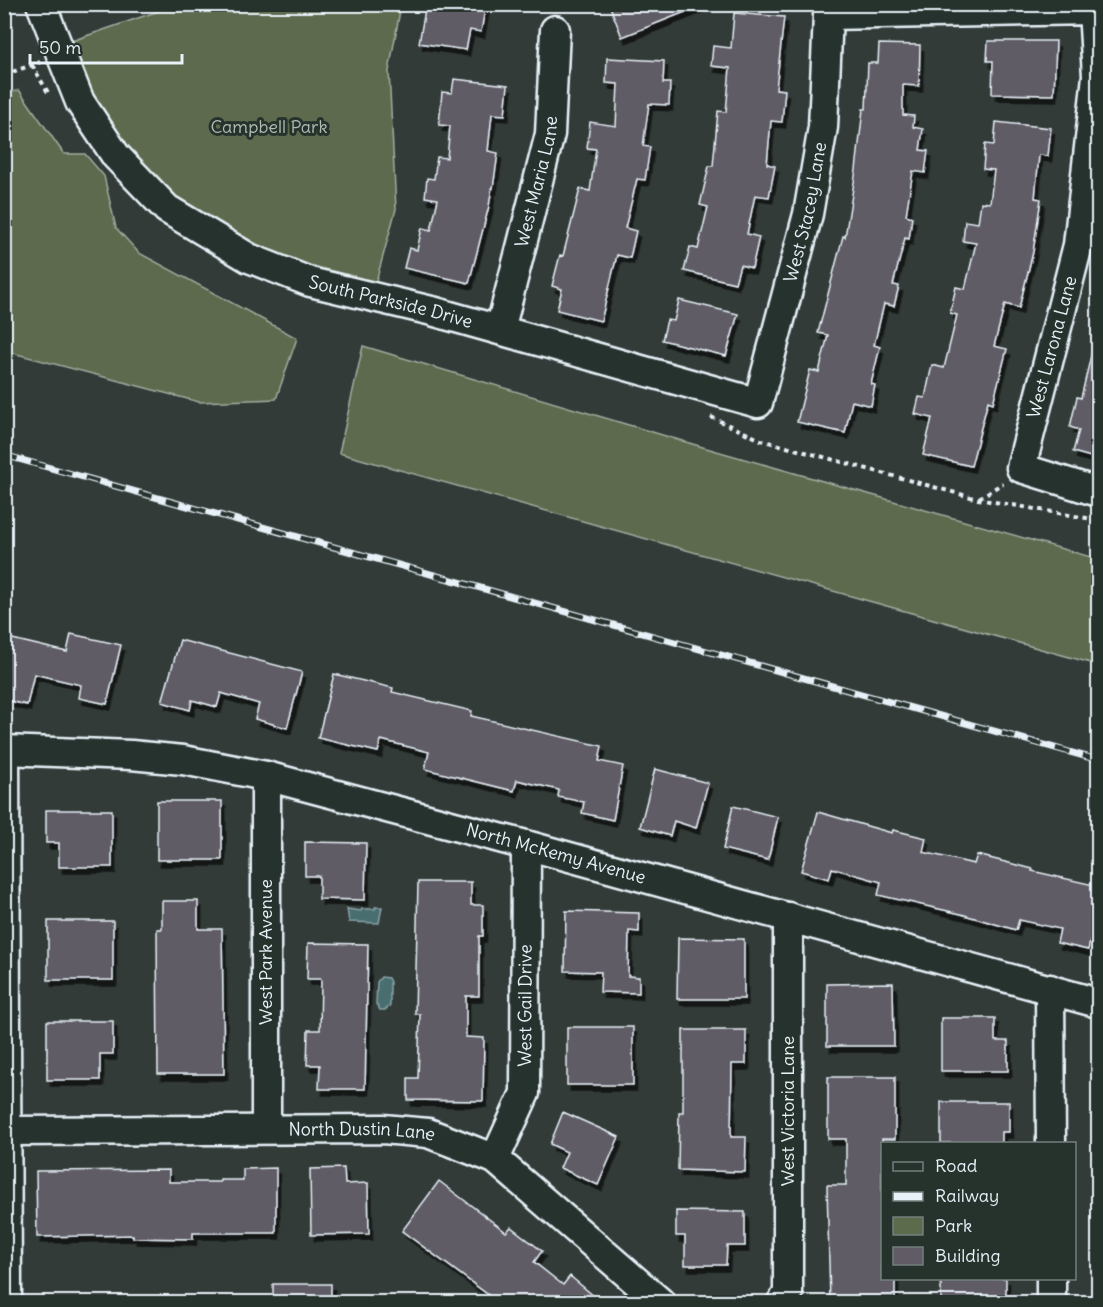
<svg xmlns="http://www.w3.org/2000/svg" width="1103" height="1307" font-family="Delius,sans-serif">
	<defs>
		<filter id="shadow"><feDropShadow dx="3.5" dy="6" stdDeviation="0" flood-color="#0009"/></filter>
	</defs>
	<rect width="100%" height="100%" fill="#323b38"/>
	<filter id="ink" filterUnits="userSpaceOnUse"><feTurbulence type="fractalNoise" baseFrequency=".0167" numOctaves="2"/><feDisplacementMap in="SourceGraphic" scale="12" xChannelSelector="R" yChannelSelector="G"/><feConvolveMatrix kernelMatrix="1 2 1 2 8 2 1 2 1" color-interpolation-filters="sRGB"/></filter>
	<g filter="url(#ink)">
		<!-- green -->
		<path fill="#5d6b4d" stroke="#a2aea2" stroke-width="1.5" d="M176,5H401L389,71L396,209L372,296L167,209L57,46Z
			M19,90L64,154H85L104,176L116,228L139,253L297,338L276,399L199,402L5,351V94Z
			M363,346L706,448L1098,559V665L339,453Z"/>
		<!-- water -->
		<path fill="#4a6e70" stroke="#89a2a6" stroke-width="1.5" d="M375,907H382L379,923L349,922L347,909L361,911L362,909H375Z
			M381,977L388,978L390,982V1006L385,1010H380L376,1004L377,982Z"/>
		<!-- building -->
		<path fill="#615b65" stroke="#e8f1f8" stroke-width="1.5" filter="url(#shadow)" d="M426,4H486L481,32L470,30L466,50L419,43Z
			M609,4H703V5L622,37Z
			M734,13L784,17L776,89L785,90L782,122L771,121L767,164L775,166L769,197L755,195L747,234L759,237L752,268L740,265L735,283L684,271L690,247L698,249L708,207L700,205L709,166H713L718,111L726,112L730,68L711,66L713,46L731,48Z
			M988,41H1056L1054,95L992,94L993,61H987Z
			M879,44L920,45L919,86L903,85V115L914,116L913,127L923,129L920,150L928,151L925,173L913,171L906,215L912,217L909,239L905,238L893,285L899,286L894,306L884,304L874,345L880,347L871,384L875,385L871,406L852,401L845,433L797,422L810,370L819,372L828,335L818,333L843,236L845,237L856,170L863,109H866L868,63H878Z
			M607,58L664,61L663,83H670L669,105L649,104L643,146L650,147L645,180L637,179L625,228L636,231L630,258L617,255L601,321L557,310L562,289L552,286L560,255L563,256L580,189L590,191L596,149L587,148L590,122L616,126L618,84L606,83Z
			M454,79L508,85L505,115L492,114L488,151L498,153L493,188L492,187L489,206L469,283L404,268L409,248L417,250L422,228L431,230L438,199L425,197L427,178L434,179L437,157L447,158L450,126L439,125L442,92L452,93Z
			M996,122L1051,128L1048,156L1039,155L1035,198L1041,199L1033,252L1019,308L1005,304L994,346L1007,349L993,403L988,401L971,466L923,455L932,418L915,414L919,397L925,398L932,365L944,368L957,315L950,313L956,287L965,289L976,243L963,241L965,221L978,223L981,202L990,203L994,170L983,169L985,144L994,145Z
			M679,300L738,314L726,356L662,340L667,320L674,321Z
			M1092,351L1098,352V459L1073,452L1079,430L1070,427L1077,397L1081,398Z
			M71,634L121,645L107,704L79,698L81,685L34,674L27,705L4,700V637L67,652Z
			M180,640L302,672L287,728L255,719L259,704L221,693L217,707L192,700L190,710L162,702Z
			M334,674L393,688L392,692L472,711L471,716L602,746L599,761L623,766L613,820L582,813L584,802L558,797L559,790L517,780L514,791L425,769L429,752L381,740L378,752L318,738Z
			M655,769L708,783L696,828L674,821L670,836L640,827Z
			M157,801H222V860H157Z
			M733,806L778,817L768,860L723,849Z
			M46,810H112V867H59V843H46Z
			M818,812L892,833L893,830L926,838L923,852L974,864L977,855L1033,869L1032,871L1098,886V906L1088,950L1057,943L1060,929L1019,920L1016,930L961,914L878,895L881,882L832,868L829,879L801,871Z
			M305,842L366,843L365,900L319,899V876H305Z
			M418,882H471V905H483V936H479V996H466V1037L484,1038L483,1101L408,1100V1078H418L420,1014H415Z
			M162,901H198V929H222L224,1074H158L157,929H162Z
			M566,911L639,913V932L629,931L628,976L639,977V993L600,992L601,972L565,971Z
			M48,921H113V980H48Z
			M678,938L744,939V999H677Z
			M308,943L368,944L365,1089H319L320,1065H307L308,1030H320L321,979H307Z
			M893,983L894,1046H827V984Z
			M941,1018H995V1041H1008V1071H941Z
			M47,1021H113V1054H100V1080H47Z
			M567,1027H633V1085H567Z
			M683,1030H746V1064H732L731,1137H746L745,1172L678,1170L679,1112H683Z
			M828,1077H895V1139H882V1278H895V1302H830L827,1185H846V1139H828Z
			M941,1102H1009V1132H1002V1143H941Z
			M563,1112L619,1137L598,1185L560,1168L567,1152L550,1144Z
			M276,1168V1233H193V1239L133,1238V1235L37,1237L36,1171L169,1170V1182H220V1180H243V1169Z
			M344,1168L345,1184L368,1183L369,1234L311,1235L310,1169Z
			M439,1181L506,1232L511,1227L542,1251L534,1262L563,1285L570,1276L601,1302H498L402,1231Z
			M676,1211L745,1212V1246H727L726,1265H685V1236H676Z
			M941,1278H1006V1302H941Z
			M273,1284H331V1302H273Z"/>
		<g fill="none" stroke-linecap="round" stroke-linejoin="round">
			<defs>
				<g id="minor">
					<path id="s1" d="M41,4L80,102L116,156L167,209L249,258L310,282L432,311L758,403L808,214L823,127L828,15L1093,10L1097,76L1078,245L1021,468L1098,492"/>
					<path id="s2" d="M500,330L550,134L555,30"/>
					<path id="s3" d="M4,750L131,755L183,760L266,776L526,845L1098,1003"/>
					<path d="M5,750L7,1302"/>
					<path d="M266,776V1128"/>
					<path d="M1050,989L1051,1144"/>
					<path id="s4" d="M5,1131L383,1129L428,1133L495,1159L660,1302"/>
					<path id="s5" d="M495,1159L525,1093L526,845"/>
					<path d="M1051,1278V1302"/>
					<path d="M782,1302L788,1294V917"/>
				</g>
			</defs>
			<!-- minor casing -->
			<use href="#minor" stroke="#e8f1f8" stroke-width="33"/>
			<!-- path -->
			<path stroke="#e8f1f8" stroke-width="4" stroke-dasharray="4.5 4.5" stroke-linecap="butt" d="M32,65L50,96
				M4,75L40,62
				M711,417L761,440L978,499L1098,520
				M979,498L1003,483"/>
			<!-- minor -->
			<use href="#minor" stroke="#26332d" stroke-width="28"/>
			<defs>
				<path id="rail" d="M4,455L1098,760"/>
			</defs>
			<!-- rail casing -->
			<use href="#rail" stroke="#e8f1f8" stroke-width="7"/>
			<!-- rail -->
			<use href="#rail" stroke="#26332d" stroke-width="4.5" stroke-dasharray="14" stroke-linecap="butt"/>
		</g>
	</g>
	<g text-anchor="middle" stroke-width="6" stroke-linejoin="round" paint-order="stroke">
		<!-- park labels -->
		<g font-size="18" fill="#b0bbb4" stroke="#26332d">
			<text x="269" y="133">Campbell Park</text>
		</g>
		<!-- street labels -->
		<g font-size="18" fill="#e8f1f8" stroke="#26332d">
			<text dy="6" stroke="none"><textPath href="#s2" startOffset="153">West Maria Lane</textPath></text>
			<text dy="6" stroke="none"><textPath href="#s1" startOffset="1066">West Stacey Lane</textPath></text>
			<text dy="6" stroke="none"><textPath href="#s1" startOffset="488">South Parkside Drive</textPath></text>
			<text transform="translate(1052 347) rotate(-75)" y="6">West Larona Lane</text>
			<text dy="6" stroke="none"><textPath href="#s3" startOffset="564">North McKemy Avenue</textPath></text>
			<text transform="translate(266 952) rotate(-90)" y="6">West Park Avenue</text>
			<text dy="6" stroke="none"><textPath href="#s5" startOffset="160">West Gail Drive</textPath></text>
			<text transform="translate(788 1111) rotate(-90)" y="6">West Victoria Lane</text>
			<text dy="6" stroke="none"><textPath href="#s4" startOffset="357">North Dustin Lane</textPath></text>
		</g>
	</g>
	<!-- margin -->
	<rect width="1103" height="1307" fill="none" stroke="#26332d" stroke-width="24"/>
	<rect x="12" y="12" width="1079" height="1283" fill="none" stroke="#e8f1f8" stroke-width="2" filter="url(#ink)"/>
	<!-- legend -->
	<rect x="881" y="1142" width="195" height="138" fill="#26332d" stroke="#747f7e" stroke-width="1.5"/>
	<rect x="893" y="1162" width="30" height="9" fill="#26332d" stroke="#747f7e" stroke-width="1.5"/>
	<text x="935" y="1172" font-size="18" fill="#e8f1f8">Road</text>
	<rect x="893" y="1192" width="30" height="9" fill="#e8f1f8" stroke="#747f7e" stroke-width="1.5"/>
	<text x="935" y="1202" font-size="18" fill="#e8f1f8">Railway</text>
	<rect x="893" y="1217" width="30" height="18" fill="#5d6b4d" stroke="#747f7e" stroke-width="1.5"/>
	<text x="935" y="1232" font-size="18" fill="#e8f1f8">Park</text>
	<rect x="893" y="1247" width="30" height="18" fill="#615b65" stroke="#747f7e" stroke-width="1.5"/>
	<text x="935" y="1262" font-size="18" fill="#e8f1f8">Building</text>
	<!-- scale -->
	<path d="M30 54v9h152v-9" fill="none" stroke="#e8f1f8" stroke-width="3"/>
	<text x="39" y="54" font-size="18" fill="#e8f1f8" stroke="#26332d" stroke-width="4.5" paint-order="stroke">50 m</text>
</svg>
